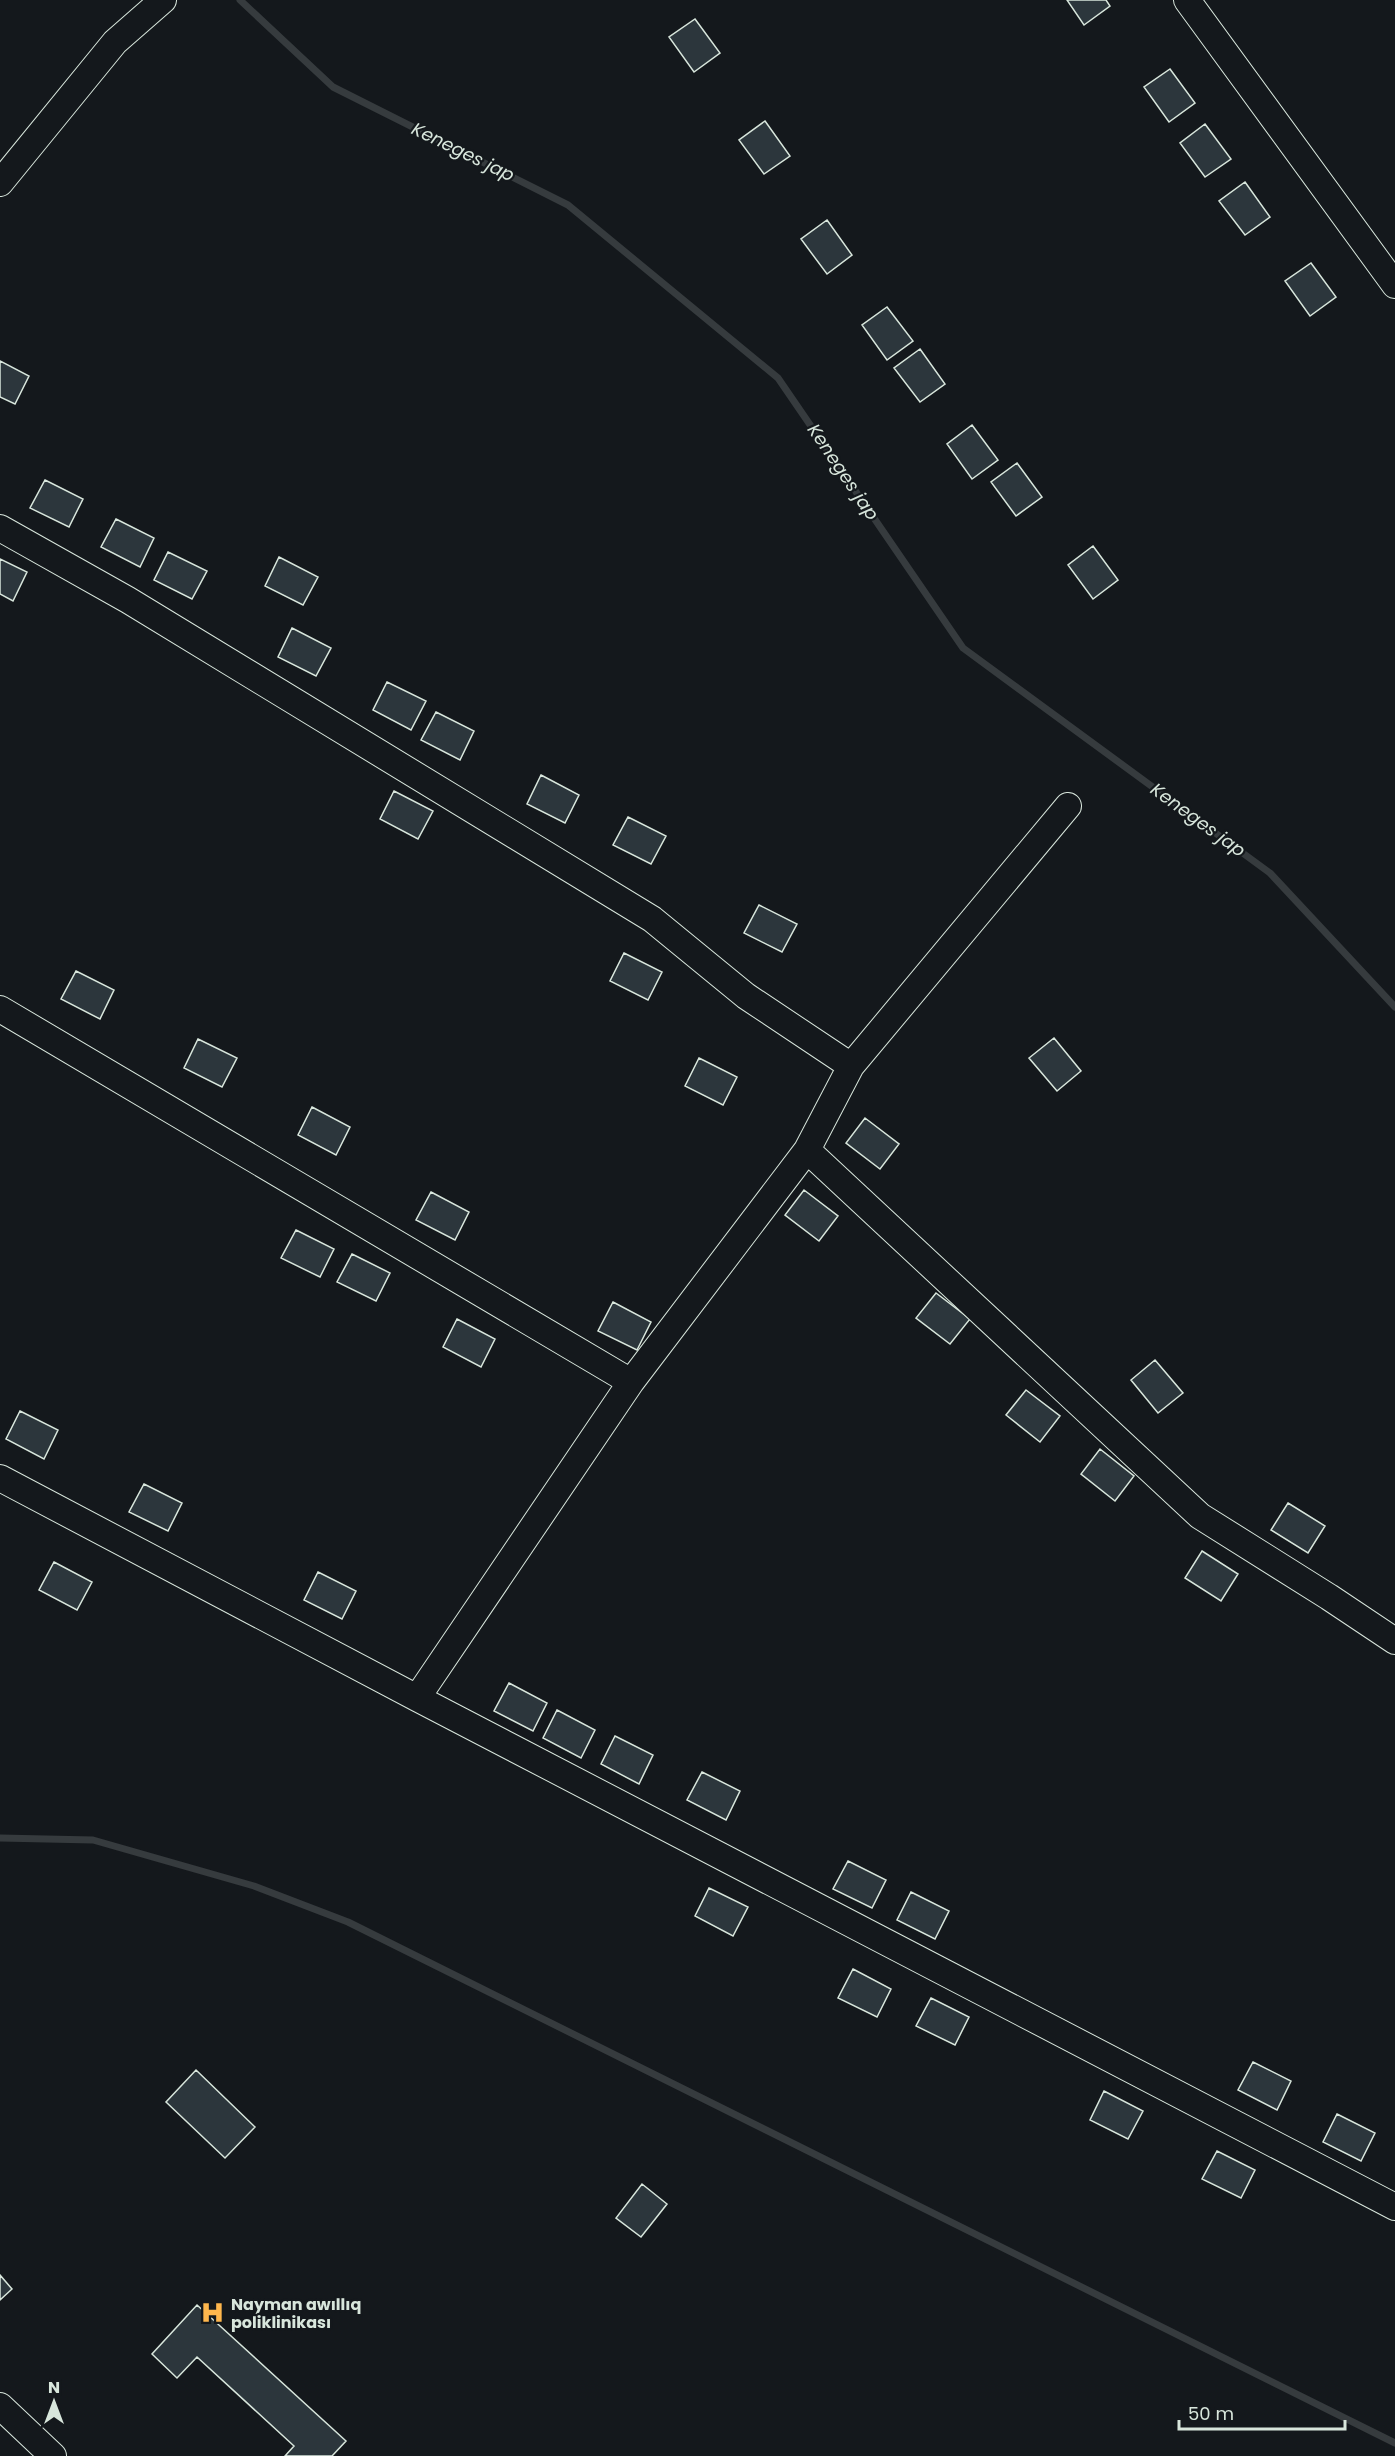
<svg xmlns="http://www.w3.org/2000/svg" width="1395" height="2456" font-family="Poppins,sans-serif">
	<rect width="100%" height="100%" fill="#14181c"/>
	<g fill="none" stroke-linecap="round" stroke-linejoin="round">
		<!-- stream -->
		<path stroke="#363b3e" stroke-width="7" d="M240,0L333,87L568,205L778,378L963,648L1270,873L1395,1007
			M0,1838L93,1840L254,1886L348,1922L1395,2443"/>
	</g>
	<!-- building -->
	<path fill="#2c363c" stroke="#d8e6dc" stroke-width="1.5" d="M1067,0H1106L1110,6L1084,25Z
		M695,19L720,53L694,72L669,37Z
		M1170,69L1195,103L1169,122L1144,87Z
		M765,121L790,156L764,174L739,140Z
		M1205,124L1231,159L1205,177L1180,143Z
		M1245,182L1270,217L1245,235L1219,201Z
		M827,220L852,255L827,274L801,239Z
		M1311,263L1336,297L1310,316L1285,281Z
		M887,307L913,341L887,360L862,325Z
		M920,349L945,384L920,402L894,368Z
		M0,361L29,376L15,404L0,397Z
		M972,425L998,460L972,479L947,444Z
		M1017,463L1042,497L1016,516L991,482Z
		M45,480L83,499L69,527L30,508Z
		M116,519L154,538L140,567L101,547Z
		M1093,546L1118,580L1093,599L1068,565Z
		M168,552L207,571L192,599L154,580Z
		M279,557L318,577L303,605L265,586Z
		M0,559L27,572L13,601L0,594Z
		M292,628L331,648L316,676L278,657Z
		M387,682L426,701L411,730L373,710Z
		M436,712L474,731L460,760L421,740Z
		M541,775L579,795L565,823L527,804Z
		M394,791L433,811L418,839L380,819Z
		M628,817L666,836L651,864L613,845Z
		M759,905L797,924L782,952L744,933Z
		M624,953L662,972L648,1000L610,981Z
		M76,971L114,990L100,1019L61,999Z
		M1054,1038L1081,1071L1057,1091L1029,1058Z
		M198,1039L237,1058L222,1087L184,1068Z
		M699,1058L737,1077L723,1105L685,1086Z
		M312,1107L350,1127L336,1155L298,1135Z
		M865,1118L899,1144L880,1169L846,1143Z
		M804,1190L838,1216L819,1241L785,1215Z
		M431,1192L469,1212L455,1240L416,1220Z
		M296,1230L334,1249L320,1277L281,1258Z
		M352,1254L390,1273L376,1301L337,1282Z
		M936,1293L970,1319L950,1344L916,1318Z
		M613,1302L651,1322L637,1350L598,1331Z
		M457,1319L495,1339L481,1367L443,1347Z
		M1155,1360L1183,1393L1158,1413L1131,1380Z
		M1026,1390L1060,1416L1040,1442L1006,1415Z
		M20,1411L58,1430L44,1459L6,1439Z
		M1100,1449L1134,1476L1115,1501L1081,1474Z
		M144,1484L182,1503L168,1531L129,1512Z
		M1288,1503L1325,1526L1308,1553L1271,1530Z
		M1202,1551L1238,1574L1221,1601L1185,1578Z
		M54,1562L92,1582L77,1610L39,1590Z
		M318,1572L356,1591L342,1619L304,1600Z
		M509,1683L547,1703L533,1731L494,1711Z
		M557,1710L595,1730L581,1758L543,1738Z
		M615,1736L653,1755L639,1784L601,1764Z
		M702,1772L740,1791L726,1820L687,1800Z
		M848,1861L886,1880L872,1908L833,1889Z
		M709,1888L748,1907L733,1936L695,1916Z
		M911,1892L949,1911L935,1939L897,1920Z
		M853,1969L891,1989L877,2017L838,1998Z
		M931,1998L969,2017L955,2045L916,2026Z
		M1253,2062L1291,2081L1277,2110L1238,2090Z
		M196,2070L255,2127L225,2158L166,2102Z
		M1104,2091L1143,2111L1128,2139L1090,2120Z
		M1337,2114L1375,2133L1361,2161L1323,2142Z
		M1217,2151L1255,2170L1241,2198L1202,2179Z
		M642,2184L667,2204L641,2237L616,2218Z
		M0,2275L12,2289L0,2300Z
		M197,2305L346,2441L332,2456H285L294,2446L197,2357L177,2378L152,2354Z"/>
	<g fill="none" stroke-linecap="round" stroke-linejoin="round">
		<defs>
			<path id="minor" d="M1187,0L1395,285
				M0,183L115,42L163,0
				M0,528L128,600L652,919L746,996L851,1066L1068,806
				M0,1009L631,1382
				M807,1150L1200,1516L1329,1597L1395,1641
				M0,1478L417,1698L1395,2207
				M417,1698L631,1382L807,1150L851,1066
				M0,2406L53,2456"/>
		</defs>
		<!-- minor casing -->
		<use href="#minor" stroke="#d8e6dc" stroke-width="28"/>
		<!-- minor -->
		<use href="#minor" stroke="#14181c" stroke-width="26"/>
	</g>
	<!-- icons -->
	<defs>
		<symbol id="hospital-bare" viewBox="-9 -9 18 18"><path d="M-5-5h3v3.5h4V-5h3V5h-3V1.5h-4V5h-3Z" fill="#ffb74d" stroke="#14181c" stroke-width="2.5" paint-order="stroke"/></symbol>
	</defs>
	<g fill-rule="evenodd">
		<use href="#hospital-bare" x="196" y="2296" width="33" height="33"/>
	</g>
	<g text-anchor="middle" stroke-width="4.5" stroke-linejoin="round" paint-order="stroke">
		<!-- poi labels -->
		<g font-size="16" font-weight="bold" fill="#d8e6dc" stroke="#14181c" text-anchor="start">
			<text x="231" y="2310">Nayman awıllıq<tspan x="231" dy="18">poliklinikası</tspan></text>
		</g>
		<!-- water labels -->
		<g font-size="18" font-style="italic" fill="#d8e6dc" stroke="#14181c">
			<text transform="translate(463 152) rotate(26)" y="6">Keneges jap</text>
			<text transform="translate(843 472) rotate(56)" y="6">Keneges jap</text>
			<text transform="translate(1198 820) rotate(36)" y="6">Keneges jap</text>
		</g>
	</g>
	<!-- north arrow -->
	<g transform="translate(54 2402)" stroke="#14181c" stroke-width="4.5" paint-order="stroke">
	<path d="M0-4.5L10 22L0 15L-10 22Z" fill="#d8e6dc"/>
	<text y="-9" font-size="16" font-weight="bold" text-anchor="middle" fill="#d8e6dc">N</text>
	</g>
	<!-- scale -->
	<path d="M1179 2420v9h166v-9" fill="none" stroke="#d8e6dc" stroke-width="3"/>
	<text x="1188" y="2420" font-size="18" fill="#d8e6dc" stroke="#14181c" stroke-width="4.5" paint-order="stroke">50 m</text>
</svg>
